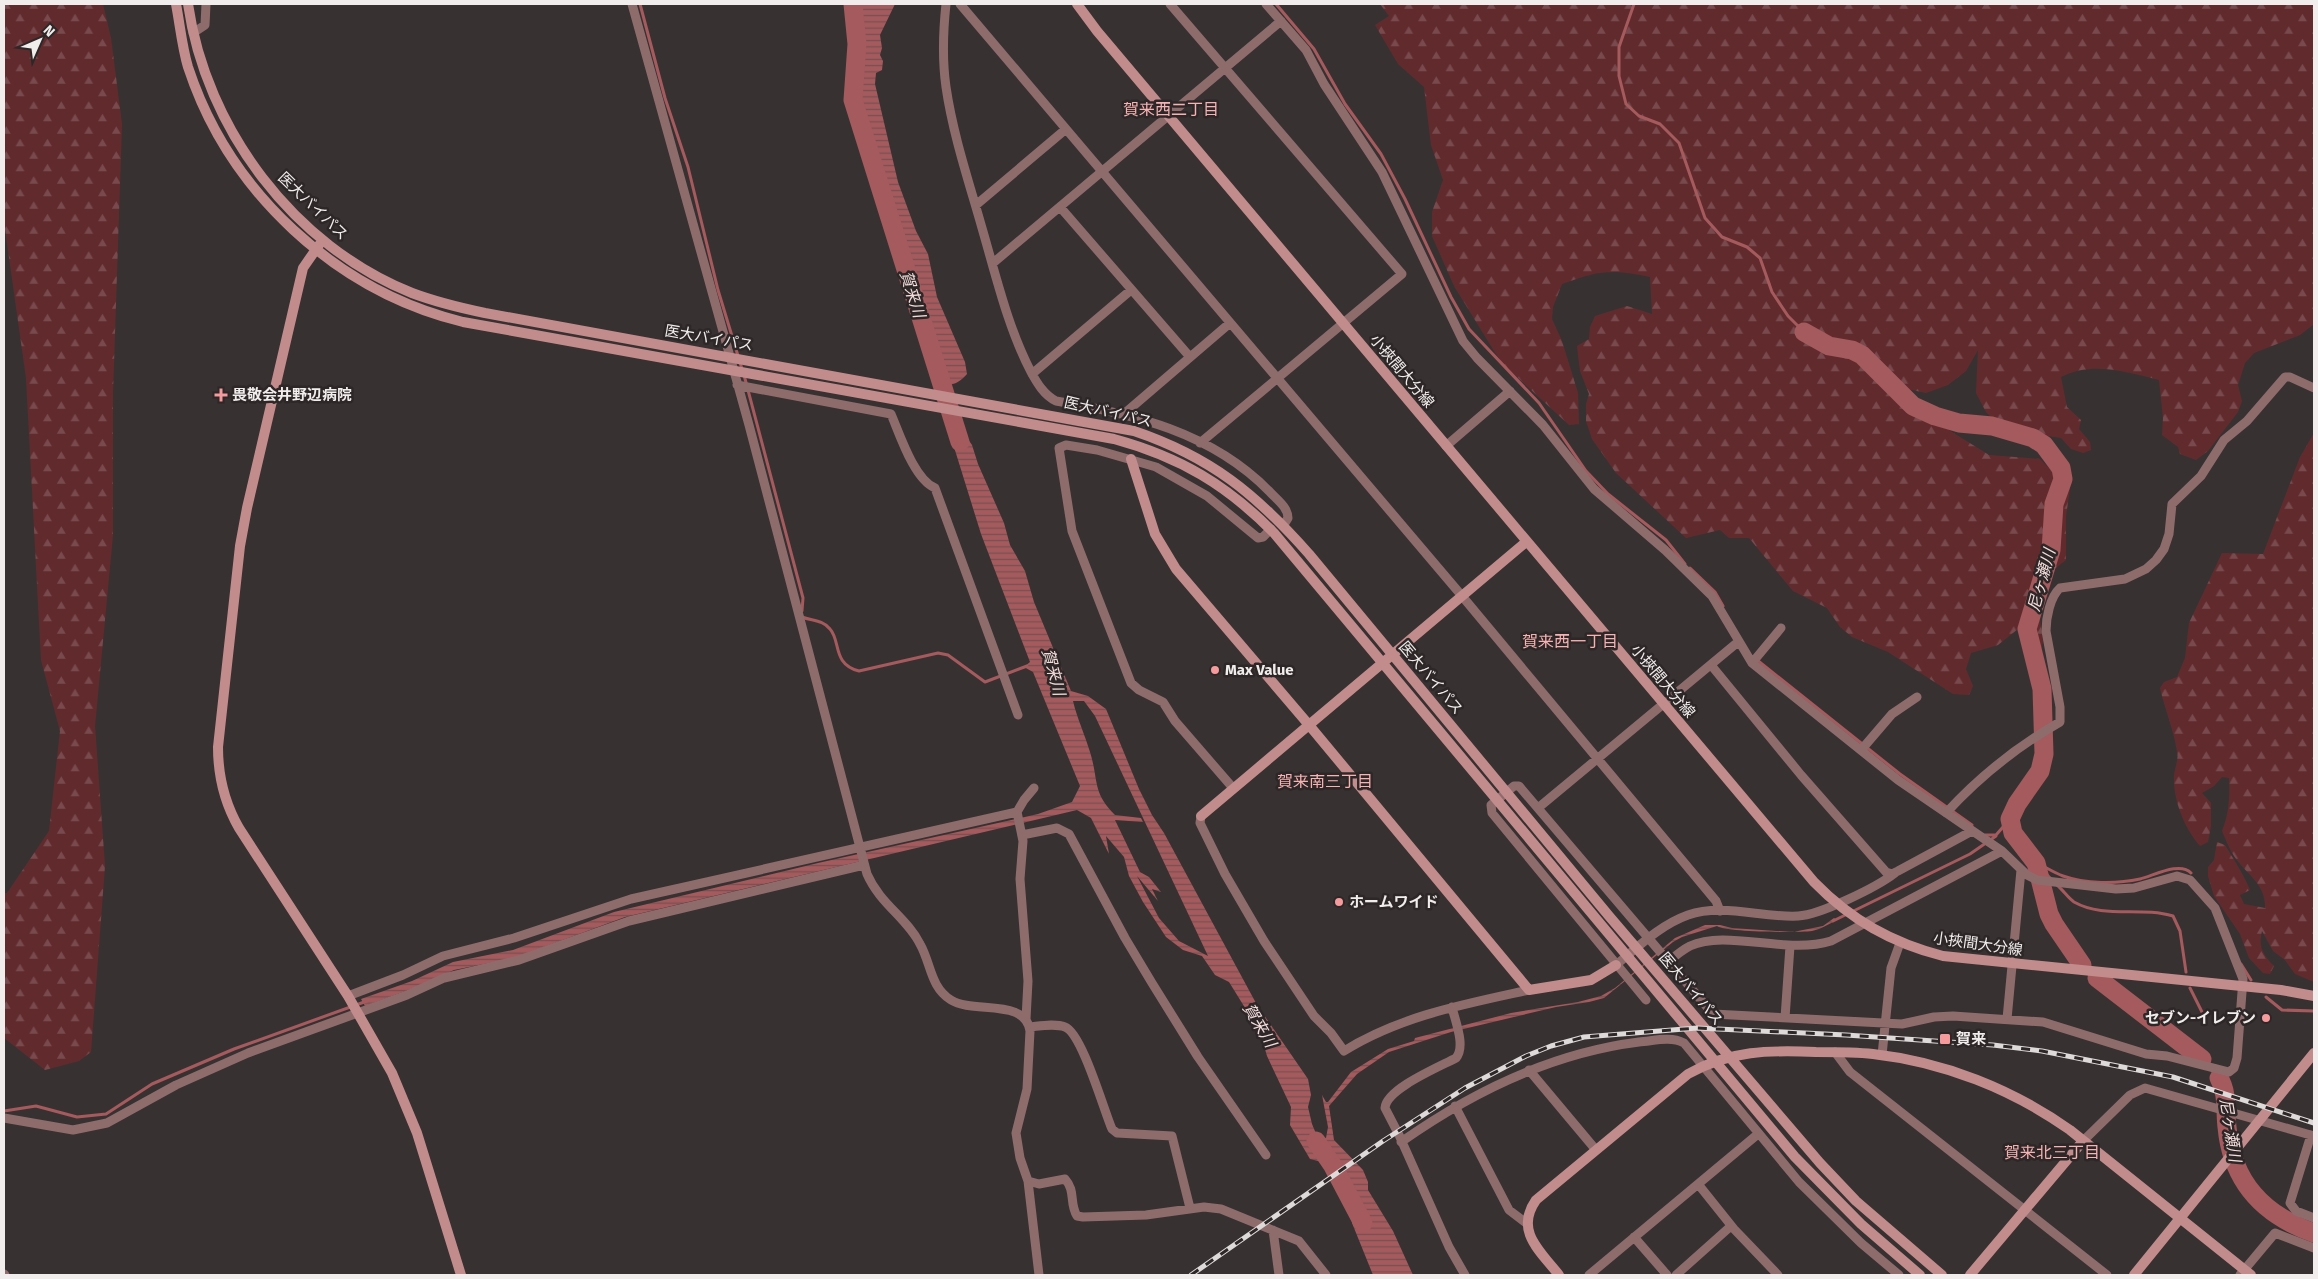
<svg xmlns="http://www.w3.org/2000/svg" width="2318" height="1279" font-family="'Fira Sans','Noto Sans JP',sans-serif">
	<defs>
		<pattern id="forest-firs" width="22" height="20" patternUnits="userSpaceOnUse" patternTransform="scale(1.25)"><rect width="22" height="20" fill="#612b2e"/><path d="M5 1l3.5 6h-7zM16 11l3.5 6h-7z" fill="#784a4d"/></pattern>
		<pattern id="water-rules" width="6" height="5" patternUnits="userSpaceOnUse" patternTransform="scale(1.25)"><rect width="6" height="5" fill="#a55a5d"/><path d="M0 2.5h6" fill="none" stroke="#775052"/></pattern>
	</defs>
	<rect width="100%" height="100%" fill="#383131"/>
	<!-- forest -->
	<path fill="url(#forest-firs)" d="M4,4H103L111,38L122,124L113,393V535L95,726L105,866L91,1052L79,1061L45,1070L4,1038V893H7L49,831L60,731L41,660L26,378L4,222Z
		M1380,4H2314V324L2300,335L2254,353L2245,363L2238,385L2242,401L2238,412L2208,451L2196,460L2180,454L2178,447L2162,435L2163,418L2159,380C2127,372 2092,361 2061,377L2067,407L2081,420L2079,429L2090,442L2091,450L2083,453L2071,449L2061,438L2029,433L1999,425L1986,412L1976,393L1978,350L1966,371L1948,385L1926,393L1903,388L1914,402L1944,427L1989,455L2040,459L2070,489L2066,516V560L2035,584L2043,641L2041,651L2032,646L2018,629L1998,645L1971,653L1966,669L1973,686L1969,695L1953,694L1888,652L1852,637L1840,627L1827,608L1793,591L1749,538H1729L1720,530L1686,538L1616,473L1592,439L1586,421V404L1589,394L1580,371L1577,346L1589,339L1590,327L1595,316L1627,306L1652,314L1650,277C1611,269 1600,270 1562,284L1553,307L1552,319L1562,341L1578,393L1579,424L1569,425L1504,365L1494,351L1454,286L1432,236V212L1443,180L1431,145L1424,87L1398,64L1375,25L1389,16Z
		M2314,433V982L2295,974L2285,960L2273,951L2262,931C2258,947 2263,955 2274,966L2270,974L2263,973L2249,958L2240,934L2214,896L2208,876V867L2214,860L2217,842L2225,845C2234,860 2243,873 2250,890L2240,895L2244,904L2265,908C2266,885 2248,875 2236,859C2230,851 2226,840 2222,831C2229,814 2230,796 2229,778L2222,777L2214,786L2202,793L2211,803V826L2208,842L2200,846C2184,827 2173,800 2174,775C2175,767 2179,759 2177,752C2174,730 2165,710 2160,688L2164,682L2177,677L2185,658L2189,623L2222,553L2263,554L2300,457Z"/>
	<!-- water -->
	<path fill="url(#water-rules)" fill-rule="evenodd" d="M859,4H895L880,35L882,48L880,55L883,61L882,70L876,73L875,84L898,182L916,231L928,254L937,297L965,362L967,374C958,384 951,387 938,383L916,298L919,295L900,233L885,199L852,79L851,64L860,41Z
		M945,418L959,420L961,429L972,445L978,464L1004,523L1010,545L1025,571L1034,602L1071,691L1088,696L1106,709L1139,789L1152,815L1164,833L1257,1005L1308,1079L1311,1095L1308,1107L1312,1124L1317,1136L1326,1138L1328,1127L1322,1095L1326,1102H1328L1351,1072L1388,1049L1414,1041L1415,1038L1511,1013L1578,1002L1601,996L1615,988L1675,938L1705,925H1720L1732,928L1793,932L1823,926L1834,918L1837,920C1828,924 1822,929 1812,931C1795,933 1724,932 1717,926L1682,937L1673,942L1604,998L1589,1002L1556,1007L1451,1032L1389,1052L1357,1074L1329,1106L1334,1140L1363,1170L1368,1182V1190L1393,1231L1413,1275H1373L1352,1223L1351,1206L1354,1193L1350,1180L1336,1161L1322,1162L1310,1159L1290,1125L1291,1107L1267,1056L1260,1032L1229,982L1215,975L1202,956L1183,950L1166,937L1143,902L1129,876L1124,857L1106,836L1109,854L1091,818L1077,810L625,917L514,958L454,970L419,986L365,1006L361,999L412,981L453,962L513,950L614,912L818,863L1038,814L1072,802L1080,786L1033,672L1024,667L1030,662L981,534ZM1073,701H1084L1095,716L1208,956L1179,941L1159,918L1137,876L1158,901L1152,889L1161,892L1149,877L1140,872L1115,820L1143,822L1141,818L1115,815C1092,792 1099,781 1090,752C1085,735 1077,718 1073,701Z"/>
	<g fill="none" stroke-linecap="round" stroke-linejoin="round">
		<!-- stream -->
		<path stroke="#a55a5d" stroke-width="3" d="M640,4L665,98L688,167L718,290L742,369
			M1276,4L1314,49L1345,104L1381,154L1405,199L1451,297L1469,329L1539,403L1586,471L1608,494L1666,540L1685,564
			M1634,4L1619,47V76L1626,104L1639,116L1660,124L1679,143L1705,218L1722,237L1747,247L1760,258L1772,292L1788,316L1804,332
			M744,375L803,598L802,611
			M1690,568L1715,592L1723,606
			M802,617C812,621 823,620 830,629C841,641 832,664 859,671L938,653L948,655L985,682L1027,666
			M1757,660L1900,774L1972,825
			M1985,835H1996L2010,819
			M2036,863L2051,879
			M2039,864C2047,868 2055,873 2063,876C2085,884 2117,884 2140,879C2153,876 2180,861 2191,873
			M2057,885C2063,890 2068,898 2074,902C2104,919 2141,906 2173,916L2180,931L2186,972
			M1833,921L1970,854L1996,836
			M2241,964L2251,980
			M2190,988L2202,1012
			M2266,997L2282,1010L2314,1011
			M4,1111L36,1106L77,1117L106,1114L152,1084L234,1049L367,1001"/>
		<!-- river -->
		<path stroke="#a55a5d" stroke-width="19" d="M853,4L857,44L853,100L960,442
			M1804,332L1829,346L1852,350L1862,355L1913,406L1935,416L1959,423L1992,426L2033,438L2044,445L2061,468L2063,479L2054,504L2051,550L2027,629L2042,689L2044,754L2040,771L2017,804L2010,819L2013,833L2036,863L2049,914L2054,924L2082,965
			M2097,978L2202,1059
			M2219,1078C2228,1093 2225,1111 2227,1127C2232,1182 2263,1215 2314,1233
			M1316,1141L1333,1166L1363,1223"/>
		<!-- street -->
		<path stroke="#8f6c6c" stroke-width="9" d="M632,4L749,425L867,874C880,904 907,918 920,944C931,963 930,987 951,1000C973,1014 1026,998 1030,1031L1027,1089L1016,1133L1020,1158L1028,1181L1039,1184L1065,1179C1076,1191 1069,1203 1077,1216L1083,1217L1146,1215L1204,1207L1221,1209L1299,1241L1326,1275
			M946,4C943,32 942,59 946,87C953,135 969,182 982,228C996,276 1008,328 1031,372C1037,383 1044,395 1056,401C1134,414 1211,432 1269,491C1276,499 1288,507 1288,518L1283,526
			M960,4L1462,596L1716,901L1720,911
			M1170,4L1402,274L1200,443
			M1266,4L1306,50L1324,84L1382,172L1463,341L1477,358L1543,425L1594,489L1665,550L1712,596L1752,663L1898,780L2002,851L2027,875L2037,880L2116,889L2134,888L2177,876L2190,880L2215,908L2243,979L2237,1058L2234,1068L2229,1072L2167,1056L2146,1054L2043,1022L1953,1016L1934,1017L1902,1024L1713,1014L1519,786H1514L1491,805L1492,813L1646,1000
			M193,33L205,25L206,4
			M976,205L1066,129
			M1060,207L1190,357
			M993,263L1281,21
			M1032,374L1131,290
			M737,385L891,414C900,435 914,479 935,488L1018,715
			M1125,413L1230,323
			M1446,446L1510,391
			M1752,663L1781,628
			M1711,665L1801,775L1886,872L1892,874L1898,871L1972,831
			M1862,749L1892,714L1917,697
			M1233,788L1175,721L1163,702L1139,690L1131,683L1072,531L1059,448L1066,445L1097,450L1156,467L1207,496L1258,538L1263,537L1271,529
			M1538,808L1738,642
			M1946,813C1979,777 2018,746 2060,722V707L2046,631C2046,618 2050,597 2060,588L2125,579L2146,569L2156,560L2164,549L2169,534L2172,504L2201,476L2224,440L2247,421L2285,377H2290L2314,388
			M1201,816L1200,823L1225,874L1264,941L1314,1016L1331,1033L1344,1051C1400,1016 1465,1004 1529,990
			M1022,835L1057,828L1069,834L1125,938L1152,983L1198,1057L1266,1155
			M1668,962C1675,956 1682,950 1690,946C1727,929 1786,955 1831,941L2002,851
			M1616,965C1638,947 1660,925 1688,915C1723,903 1762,918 1798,916C1820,915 1877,887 1895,873
			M348,996L403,975L443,956L514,938L631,899L1017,812
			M1452,1007C1455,1021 1466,1046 1456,1058C1439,1067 1386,1089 1385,1108L1399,1135L1449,1247L1465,1275
			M1785,1018L1790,946
			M1026,1019L1028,981L1020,879L1023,841L1017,812L1024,800L1034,788
			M2007,1019L2021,870
			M1030,1027C1040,1026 1055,1023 1065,1027C1082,1033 1104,1111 1112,1129L1117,1133L1172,1136L1190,1208
			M1835,1052L1850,1072L2107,1275
			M1882,1055L1891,968L1900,943
			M1529,1070L1596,1150
			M1455,1106L1509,1210L1526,1223
			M4,1118L73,1130L107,1123L176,1085L248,1053L407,995L444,978L519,960L629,921L864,865
			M2311,1135L2290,1203L2296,1211L2314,1218
			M2083,1141L2130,1095L2145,1088L2314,1136
			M1401,1142C1472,1092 1551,1053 1639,1042C1654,1041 1670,1036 1684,1043L1799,1182L1861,1243L1899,1275
			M1028,1181L1039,1275
			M1698,1184L1734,1229L1778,1275
			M1273,1230L1279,1275
			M1634,1237L1667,1275
			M4,1274L5,1275
			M1589,1275L1758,1134
			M1676,1275L1731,1226
			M2240,1275L2275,1233L2314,1248"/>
		<!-- secondary -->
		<path stroke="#c38c8c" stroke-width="10" d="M176,4C180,25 182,47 188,67C229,192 336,291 463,322L1114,439C1180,457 1227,485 1274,533L1795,1157L1861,1224L1920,1275
			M188,4C206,129 294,246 412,293C436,302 461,308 485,313L1134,431C1211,457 1256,494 1309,554L1609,916L1820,1163L1856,1201L1942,1275
			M1077,4L1097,31L1814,882C1851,920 1892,943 1943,956L2281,990L2314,996
			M319,245L303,268L247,508L240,546L218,747C218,777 224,802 239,828L348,996L392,1073L417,1133L461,1275
			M1131,459L1155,534L1176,569L1309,725L1529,990L1591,980L1616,965
			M1201,816L1526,542
			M1559,1275C1541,1252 1514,1231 1536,1200L1688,1074C1730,1050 1770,1050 1816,1052C1835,1052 1855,1052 1873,1054C1944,1062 2012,1089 2070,1130L2251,1275
			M1970,1275L2083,1141
			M2134,1275L2314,1053"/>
		<defs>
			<path id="rail" d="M1191,1275L1383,1141L1465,1088L1526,1056L1551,1046L1584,1037L1697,1028L1846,1035L1993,1045L2042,1051L2173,1077L2314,1123"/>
		</defs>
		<!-- rail casing -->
		<use href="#rail" stroke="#dfdada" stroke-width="5"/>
		<!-- rail -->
		<use href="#rail" stroke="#2d2727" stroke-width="3" stroke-dasharray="9" stroke-linecap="butt"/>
	</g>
	<!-- markers -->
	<g fill="#f59b9d" stroke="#2d2727" stroke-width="2">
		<path d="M218.5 387.5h5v5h5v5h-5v5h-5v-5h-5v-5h5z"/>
		<circle cx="1215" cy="670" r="5"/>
		<circle cx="1339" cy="902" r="5"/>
		<circle cx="2266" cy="1018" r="5"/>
		<rect x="1939" y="1033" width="12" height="12" rx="2.5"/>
	</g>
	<g text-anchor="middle" stroke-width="5" stroke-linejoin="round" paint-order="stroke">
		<!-- street labels -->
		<g font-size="15" fill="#f2eded" stroke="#2d2727">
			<text transform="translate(313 206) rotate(44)" y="5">医大バイパス</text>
			<text transform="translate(709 338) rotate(10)" y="5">医大バイパス</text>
			<text transform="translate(1402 371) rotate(50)" y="5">小挾間大分線</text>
			<text transform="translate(1108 412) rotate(13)" y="5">医大バイパス</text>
			<text transform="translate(1431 678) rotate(50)" y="5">医大バイパス</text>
			<text transform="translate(1663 681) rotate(50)" y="5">小挾間大分線</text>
			<text transform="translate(1978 944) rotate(8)" y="5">小挾間大分線</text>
			<text transform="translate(1691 989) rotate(50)" y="5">医大バイパス</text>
		</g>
		<!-- poi labels -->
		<g font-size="15" font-weight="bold" fill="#f2eded" stroke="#2d2727" text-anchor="start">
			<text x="232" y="400">畏敬会井野辺病院</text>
			<text x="1225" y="675">Max Value</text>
			<text x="1349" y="907">ホームワイド</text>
			<text x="2256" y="1023" text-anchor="end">セブン-イレブン</text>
			<text x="1956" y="1044">賀来</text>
		</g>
		<!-- neighbourhood labels -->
		<g font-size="16" fill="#f7b2b3" stroke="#2d2727">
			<text x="1171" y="115">賀来西二丁目</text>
			<text x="1570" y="647">賀来西一丁目</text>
			<text x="1325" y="787">賀来南三丁目</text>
			<text x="2052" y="1158">賀来北三丁目</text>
		</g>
		<!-- water labels -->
		<g font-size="16" font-style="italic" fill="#f5dddd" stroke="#2d2727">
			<text transform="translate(913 294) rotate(72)" y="6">賀来川</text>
			<text transform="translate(2041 580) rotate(-75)" y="6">尼ヶ瀬川</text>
			<text transform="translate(1054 672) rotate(75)" y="6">賀来川</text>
			<text transform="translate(1260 1025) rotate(59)" y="6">賀来川</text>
			<text transform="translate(2231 1130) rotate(81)" y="6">尼ヶ瀬川</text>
		</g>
	</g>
	<!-- border -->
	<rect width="2318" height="1279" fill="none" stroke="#f2eded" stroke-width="10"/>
	<!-- north arrow -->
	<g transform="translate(40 40) rotate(45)" stroke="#2d2727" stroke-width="4" paint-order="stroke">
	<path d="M0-4L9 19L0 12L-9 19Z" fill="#f2eded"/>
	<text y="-8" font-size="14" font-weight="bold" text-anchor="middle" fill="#f2eded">N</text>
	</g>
</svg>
